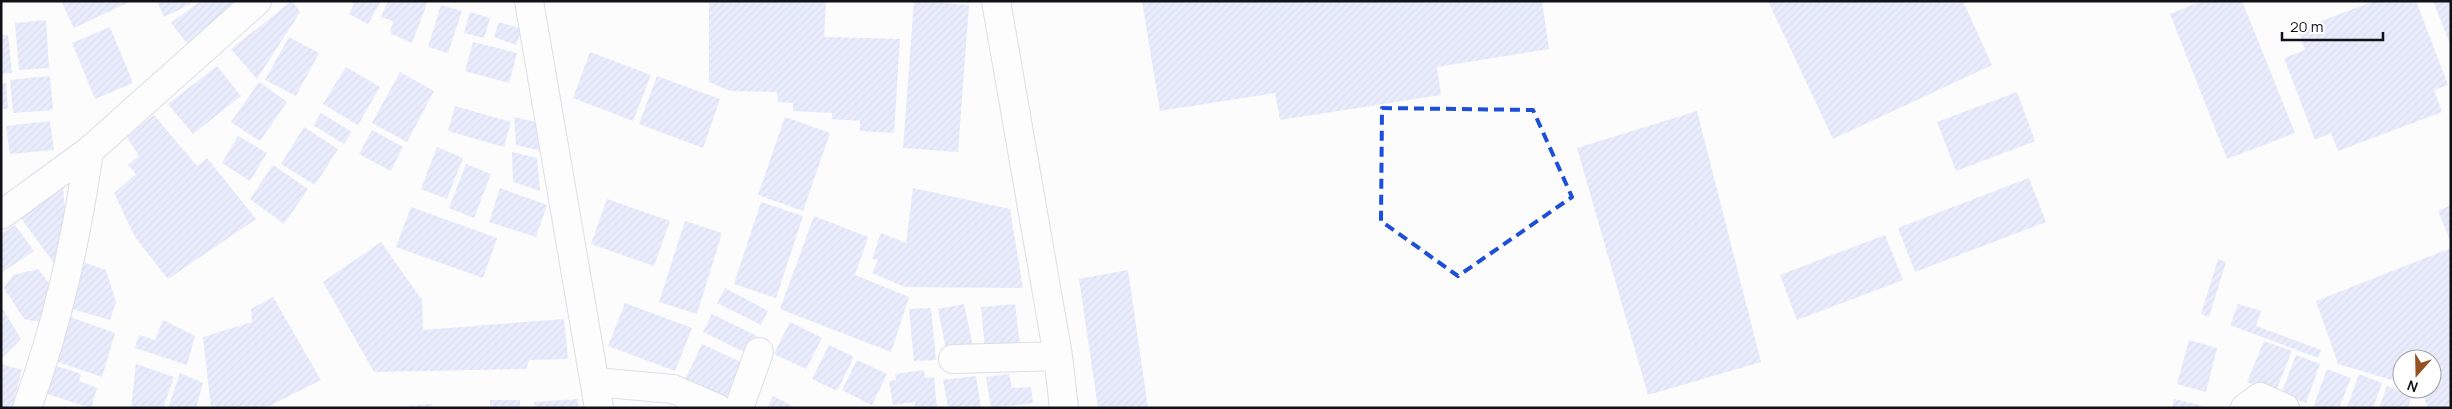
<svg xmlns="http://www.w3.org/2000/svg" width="2452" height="409" font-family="Manrope,sans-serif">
	<defs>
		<pattern id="building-hatch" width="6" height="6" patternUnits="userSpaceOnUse" patternTransform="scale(1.25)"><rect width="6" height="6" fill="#d1daff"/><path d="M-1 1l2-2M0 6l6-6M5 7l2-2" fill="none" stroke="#b2bada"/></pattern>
	</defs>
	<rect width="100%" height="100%" fill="#fbfcfb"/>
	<!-- building -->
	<path fill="url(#building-hatch)" d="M61,1H131L74,28Z
		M157,1H190L191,4L164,17Z
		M200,1H247L189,46L171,23Z
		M292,1L300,12L257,79L231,49Z
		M350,1H381L368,24L349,14L354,4Z
		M388,1H428L412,43L390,33L393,21L381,17Z
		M709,1H826L824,37L900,39L894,133L860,131V121L832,119V113L793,111V103L778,102L777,92L730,91L709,82Z
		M914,1L969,5L958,152L903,148Z
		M1142,1H1542L1549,49L1437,67L1441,95L1280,120L1275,93L1160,111Z
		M1772,1H1963L1992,65L1833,139L1769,3Z
		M2202,1H2242L2295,133L2227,159L2170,14Z
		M2374,1H2416L2448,85L2434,90L2442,112L2338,151L2331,133L2315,140L2284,58L2305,50L2298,30Z
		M2433,1H2451V46Z
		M441,5L462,11L448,53L428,47Z
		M470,12L490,18L484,38L464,33Z
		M46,20L49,68L19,70L15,23Z
		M499,22L522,29L516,45L494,37Z
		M110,27L133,83L95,99L72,43Z
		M1,35H8L12,73L1,74Z
		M289,37L319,53L296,96L265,80Z
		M473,42L517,53L509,83L465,71Z
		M590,52L651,75L633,121L573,98Z
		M217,66L241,96L193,134L168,104Z
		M346,67L380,87L358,125L323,104Z
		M400,72L434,91L407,142L372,123Z
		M50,76L53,110L13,113L10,80Z
		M657,76L720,99L703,148L639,124Z
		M259,82L287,102L260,141L231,122Z
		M1,83H6L8,109H1Z
		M2017,92L2035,141L1956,171L1937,122Z
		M455,106L511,122L504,147L448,131Z
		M1697,111L1761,362L1648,395L1577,148Z
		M321,113L352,132L344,144L313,125Z
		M154,115L197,166L207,158L256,219L168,279L135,237L114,193L136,174L128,165L139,156L126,136Z
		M514,117L536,122L541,151L516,145Z
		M785,117L830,133L803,211L758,195Z
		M50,121L54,150L10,154L6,126Z
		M304,127L338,149L315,185L281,164Z
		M372,130L403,147L391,171L359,154Z
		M238,136L267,153L250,181L222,163Z
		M437,147L463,158L447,199L421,189Z
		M512,152L537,158L540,191L513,182Z
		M466,164L491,174L474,218L449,208Z
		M273,165L308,189L284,224L250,199Z
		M2029,178L2046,222L1915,272L1898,228Z
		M63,187L67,235L59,270L20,217Z
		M500,188L547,205L536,237L489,222Z
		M913,188L1010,209L1023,288L905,287L872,273L878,260L872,259L881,233L906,243Z
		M607,199L670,221L654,266L591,244Z
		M761,202L803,216L776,298L734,284Z
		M2451,205V243L2438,211Z
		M411,207L497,238L483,278L396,247Z
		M814,216L868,237L855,275L909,297L891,352L780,309Z
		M685,221L722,233L697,314L659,302Z
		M15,225L34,251L1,273V234Z
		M1885,235L1903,280L1797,320L1780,275Z
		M381,242L422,300L423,330L564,319L568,359L529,360L526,369L374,372L323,282Z
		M2451,248V408H2428L2421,389H2432V359H2402V383L2338,364L2316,301Z
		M2218,259L2226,262L2209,317L2201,314Z
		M80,261L106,270L116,302L110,320L65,307Z
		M38,269L52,287L40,322L24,319L4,288L13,275Z
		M1128,270L1148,408H1098L1079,279Z
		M725,288L768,311L761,325L717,303Z
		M273,297L321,380L265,408H211L203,337L252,322L251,309Z
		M625,303L692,328L675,371L608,346Z
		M964,304L974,351L947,356L938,309Z
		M1015,304L1020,347L985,350L981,307Z
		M2238,304L2261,311L2256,326L2321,350L2318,358L2230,325Z
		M1,306L21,339L1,359Z
		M931,308L936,360L914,361L909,309Z
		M62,314L115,333L102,377L49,359Z
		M712,314L757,336L748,354L703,332Z
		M163,320L195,336L187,365L135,348L139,335L155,340Z
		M790,322L822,338L806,369L774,354Z
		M2189,340L2217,348L2206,392L2177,384Z
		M2264,341L2292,351L2275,393L2247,382Z
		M702,344L743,363L726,400L685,380Z
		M829,345L854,357L837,391L812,379Z
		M2296,355L2320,364L2306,403L2281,394Z
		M857,360L887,374L872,405L842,390Z
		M1,364L22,370L12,408H1Z
		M51,364L81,374L79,381L97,388L91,408L41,392Z
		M136,364L174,377L163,408H131Z
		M2327,369L2351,378L2339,408H2313Z
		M924,370L925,378L934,377L937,408H915V402L893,405L889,381L896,380L895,374Z
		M180,373L203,383L196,408H168Z
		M1009,374L1012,388L1031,387L1033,403L991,408L986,377Z
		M2359,374L2382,383L2373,408H2347Z
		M976,376L981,408H948L943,380Z
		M2387,386L2412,395L2408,408H2379Z
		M773,396L796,408H767Z
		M578,399V408H535L534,402Z
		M2174,399L2207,407V408H2172Z
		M490,400H520V408H490Z
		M432,404V408H407V406Z"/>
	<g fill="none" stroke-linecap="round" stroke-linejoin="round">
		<defs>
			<path id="minor" d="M529,1L599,408
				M996,1L1058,356L1064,408
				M1,215L89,151L257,1
				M953,359L1058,356
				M595,382L673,389L717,408
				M27,408C58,322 76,241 89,151
				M739,408L759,352
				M2245,408L2260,397L2285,408"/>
		</defs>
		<!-- minor casing -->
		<use href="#minor" stroke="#b7bbcd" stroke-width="30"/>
		<!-- minor -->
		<use href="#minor" stroke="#fff" stroke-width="28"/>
	</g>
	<!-- marked area -->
	<path d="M0 0H2452V409H0ZM1382,108L1533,110L1572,197L1458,276L1381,221Z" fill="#fbfcfb" fill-opacity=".55" fill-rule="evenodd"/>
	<path fill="none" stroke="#1d4ed8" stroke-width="4" stroke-dasharray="10 6" stroke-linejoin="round" d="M1382,108L1533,110L1572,197L1458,276L1381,221Z"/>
	<!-- border -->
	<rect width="2452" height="409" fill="none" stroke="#111218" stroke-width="5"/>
	<!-- north arrow -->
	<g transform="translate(2417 374) rotate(200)"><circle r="24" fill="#ffffff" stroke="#a0a0a3"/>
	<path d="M0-4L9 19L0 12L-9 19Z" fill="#955123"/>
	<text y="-8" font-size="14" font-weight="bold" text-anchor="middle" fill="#111218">N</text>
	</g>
	<!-- scale -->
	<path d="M2282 32v8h101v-8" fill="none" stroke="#111218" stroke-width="2.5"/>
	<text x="2290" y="32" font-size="15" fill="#111218" stroke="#ffffff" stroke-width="4" paint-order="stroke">20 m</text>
</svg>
